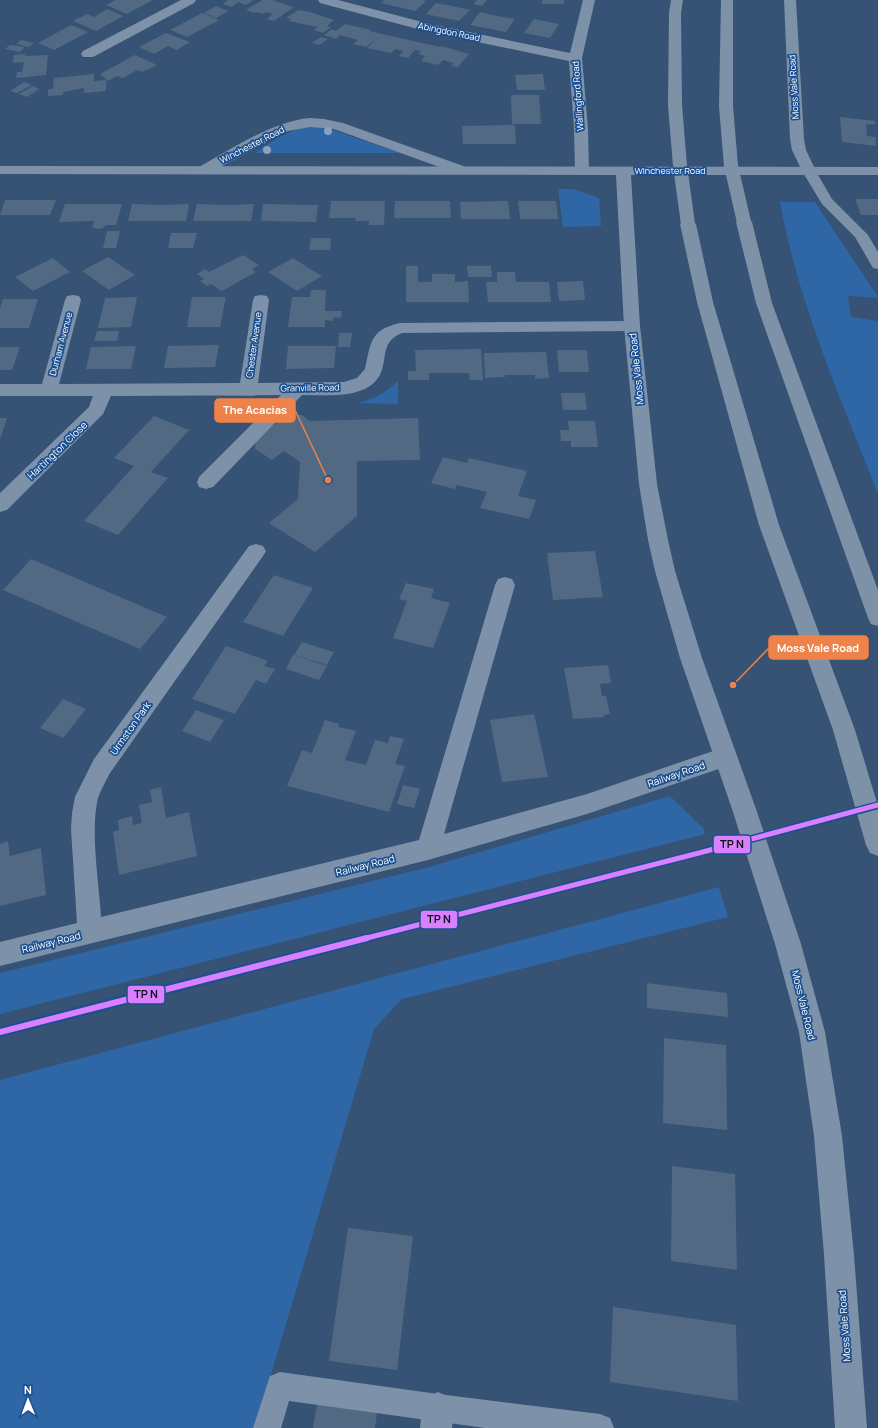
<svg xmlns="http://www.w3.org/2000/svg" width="878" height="1428" font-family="Manrope,sans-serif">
	<rect width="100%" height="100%" fill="#365274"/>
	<!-- green -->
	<path fill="#2f66a5" d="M311,126L333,130L400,153H255C273,141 289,129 311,126Z
		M558,189H574L599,198L601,226L563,227Z
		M780,202H815L878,297V298L848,296L851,317L878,321V494C841,399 798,303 780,202Z
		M398,381V404L357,403C374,399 385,393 398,381Z
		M670,796L704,829L705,834L0,1014V973L429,867Z
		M719,887L728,917L402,999L374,1029L255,1428H0V1080Z"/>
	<!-- building -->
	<path fill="#526984" d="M116,0H153L127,14L106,5Z
		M228,0H253L246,5L238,2L232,7L223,4Z
		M262,0H272L294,7L274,21L267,19L273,14L266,12L263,14L257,12L254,13L246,10Z
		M384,0H423L426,1L415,11L381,3Z
		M477,0H487L482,6L473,4Z
		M542,0H564V4H542Z
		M436,3L452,6L470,10L459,21L426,14Z
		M216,6L228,11L216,18L204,13Z
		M107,9L123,16L96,31L73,21L87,14L94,17Z
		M298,10L310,12L334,20L327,26L331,27L323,33L314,30L317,27L289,21L291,19L286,18Z
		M480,12L497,16L515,19L506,32L470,25Z
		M202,13L219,20L187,37L170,30Z
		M534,19L559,24L550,38L524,33Z
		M345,24L371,30L370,31L382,34L440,47L441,46L469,54L458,67L451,66L454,63L443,60L438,65L421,61L425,56L418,54L421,51L415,50L408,58L399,56L404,51L395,49L391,53L367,48L378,37L366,47L353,44L358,40L340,35L336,39L324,35L332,29L336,31Z
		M71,25L88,32L54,50L38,43Z
		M166,33L190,42L177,50L168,46L154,54L139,47Z
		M321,37L328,39L319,45L312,43Z
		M21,40L34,43L29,47L16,44Z
		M10,45L25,47L20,52L5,49Z
		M25,54V56L48,55L46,75L16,78L17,72H22L24,62L13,63L14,55Z
		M135,55L157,65L142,72L137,70L123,78L117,76L108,81L100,74Z
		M94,74V81L106,80V91L84,93V88L63,92V95L48,96V89H53L54,78Z
		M543,74L545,90H517L515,75Z
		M24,82L32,85L17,93L10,91Z
		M33,86L39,89L27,97L19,94Z
		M511,95H539L541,124H512Z
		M840,117L875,121V124H866L867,136L876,137V146L842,142Z
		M515,125L516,144H463L462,126Z
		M855,199H878V215H861Z
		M5,200H56L50,215H0Z
		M331,201H385L384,225H369V221H355L356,218H329Z
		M395,201H450L451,218H394Z
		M508,201L510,219H461L460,202Z
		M518,201H556L558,219H520Z
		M65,204H122L116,225H106L103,228L98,229L92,227L94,221L59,222Z
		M132,204L161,205L189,204L186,221H128Z
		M197,204L226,205L254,204L251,221H193Z
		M263,204L318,205L316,222L261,221Z
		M107,231H120L116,248H103Z
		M171,233H197L193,248H168Z
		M311,238H331L330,250H309Z
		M243,255L259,265L252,269L256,272L222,291L211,284L207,286L200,281L204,279L197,274L205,269L209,272Z
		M108,257L135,275L109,290L82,271Z
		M53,258L70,272L33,291L15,277Z
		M293,258L307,267L322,276L297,291L268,272Z
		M406,266H418V282H432V274H455V282L468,281L469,302H406Z
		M467,266H491L492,277H468Z
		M497,272H515L516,282H549L551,302H488L486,282H497Z
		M583,281L585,300L559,301L557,282Z
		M311,290H326L325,311H342L341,318L334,317L333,321L325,320V327H288L292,297H310Z
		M137,297L131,327L98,328L105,298Z
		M192,297H226L220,327H187Z
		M3,299H38L29,328H0V308Z
		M97,331H119L117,341H94Z
		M339,333H352L350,347H338Z
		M219,345L215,367L164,368L168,346Z
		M136,346L131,369H86L91,347Z
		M288,346H336L334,368L286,369Z
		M0,347H20L12,370H0Z
		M481,349L483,380H470L469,373H429V380H408V371H416L415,350Z
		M557,350H587L589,372H559Z
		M546,352L549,378L535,379V375H505V377L485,378L484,353Z
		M561,393H585L587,410H563Z
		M288,415H302L310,421L418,418L420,460L357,461V516L315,552L269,523L298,499L300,462L284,451L272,460L255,449L256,437Z
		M154,416L189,430L151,472L168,478L118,535L84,521L134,466L114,458Z
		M0,418H7L0,439Z
		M568,421H595L598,447H571V441H561L560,430H569Z
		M443,457L467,463L469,458L527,471L518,496L536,500L529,519L480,508L487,492L457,485L455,489L431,483Z
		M595,551L603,597L553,600L547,553Z
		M31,559L167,617L140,649L3,590Z
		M274,575L313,588L283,636L243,622Z
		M406,583L434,589L431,598L450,603L433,648L393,638L407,601L399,599Z
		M302,642L334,652L327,665L294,655Z
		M226,646L268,661L264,666L275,669L266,684L256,680L235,714L192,699Z
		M293,655L327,666L319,680L286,669Z
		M608,665L611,683L600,684L602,696H606L610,714L604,715V717L573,719L564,668Z
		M63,699L86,709L63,738L40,728Z
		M196,710L224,720L210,742L182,731Z
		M534,714L548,777L502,782L490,720Z
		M325,720L339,724L338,727L356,731L345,760L366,765L375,740L388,743L390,736L404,739L395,764L405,766L389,812L287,786L302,750L312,753Z
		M403,785L420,789L414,808L397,804Z
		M161,787L166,818L189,812L197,856L119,875L113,832L119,830L118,820L132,816L133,825L142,823L139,805L152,802L150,790Z
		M8,841L10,856L41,848L46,895L0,906V844Z
		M647,983L727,993L728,1017L647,1008Z
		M664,1038L726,1045L727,1130L663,1123Z
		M672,1166L735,1174L737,1270L671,1261Z
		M348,1228L413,1236L397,1370L329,1361Z
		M613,1307L736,1325L738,1401L610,1382Z
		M317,1404L377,1413L375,1428H313Z"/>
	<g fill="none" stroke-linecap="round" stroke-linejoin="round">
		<!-- service -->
		<path fill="#7d92a8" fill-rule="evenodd" d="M809,167L814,168L832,199L868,235L878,252V269L873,268L855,237L822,204L802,171L804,168Z
			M280,1372L438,1394L600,1414L610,1418L614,1428H485L289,1401L281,1428H253L270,1376Z"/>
		<!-- minor -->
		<path fill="#7d92a8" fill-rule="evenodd" d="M181,0H196L194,3L93,57H83L81,54L83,51Z
			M318,0H338L430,24L570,53L583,0H595L582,58L588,128L589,171L587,174L582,175L577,174L575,171L574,128L569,61L429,32L320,3Z
			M784,0H796L804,139L806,150L816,171L814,174L809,175L804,174L802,171L792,150L790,139Z
			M310,118L324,119L343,123L466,167L468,170L466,173L461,174L456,173L334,129L310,127L288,131L209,173L204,174L199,173L197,170L199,167C232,149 273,121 310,118Z
			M73,295L79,296L81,300L59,384L240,383L253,300L255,296L261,295L267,296L269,300L258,383L344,382L357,378L365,369C371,342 370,330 400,323L632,321L638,322L640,326L638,330L632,331L402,333C374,344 394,369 370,386C352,398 323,395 302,395L213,487L206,489L199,487L197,482L199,477L281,395L111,396L103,414L7,510L0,512V493L89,407L93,396H0V384H42L65,300L67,296Z
			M256,544L263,546L266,551L263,556L110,773C106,781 101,789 98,798C90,831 99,882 101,917L419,840L495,585L498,579L505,577L512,579L515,585L444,834L587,794L725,747L733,750L736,757L733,764L587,814L428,860L0,966V942L77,923L71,829L72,813L75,797L94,759L249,546Z
			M438,1392L449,1397L454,1408L452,1428H420L422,1408L427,1397Z"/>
		<!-- tertiary -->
		<path fill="#7d92a8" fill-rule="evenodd" d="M0,166L878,167V175H631L640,326L657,484L668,540L675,571L702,658L756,809L801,944L825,1032L842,1136L854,1255L867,1428H835L824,1255L814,1136L799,1032L775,944L732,809L680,658L655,571L648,540L639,484L624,326L616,175L0,174Z"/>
		<!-- motorway -->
		<path fill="#7e92a7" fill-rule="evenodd" d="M671,0H683L681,13L682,105L680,108L675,109L670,108L668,105L669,13Z
			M721,0H733V106L731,109L726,110L721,109L719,106Z
			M744,217L749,219L752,222L772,303L878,590V626L871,624L868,618L756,303L736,222L739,219Z
			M688,219L693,221L696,224L713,302L779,525L855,730L878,806V856L870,853L866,845L833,730L759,525L697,302L680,224L683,221Z"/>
		<!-- motorway-bridge -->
		<path stroke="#7e92a7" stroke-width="14" d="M675,105L680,166L688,224
			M726,106L731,166L744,222"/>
		<defs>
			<path id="rail-1-far1" d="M363,939L699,853L878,805"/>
			<path id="rail-1" d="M0,1032L367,938"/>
		</defs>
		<!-- rail-1-far1 casing -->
		<use href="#rail-1-far1" stroke="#1b4f8f" stroke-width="8"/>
		<!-- rail-1 casing -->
		<use href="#rail-1" stroke="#1b4f8f" stroke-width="10"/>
		<!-- rail-1-far1 -->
		<use href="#rail-1-far1" stroke="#d880ff" stroke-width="5"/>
		<!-- rail-1 -->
		<use href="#rail-1" stroke="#d880ff" stroke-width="6"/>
	</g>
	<!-- trees -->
	<g fill="#8aa2be">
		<circle cx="328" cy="131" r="4"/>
		<circle cx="267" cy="150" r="4"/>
	</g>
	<g text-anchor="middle" stroke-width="3.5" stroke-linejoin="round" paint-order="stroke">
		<!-- far-street labels -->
		<g font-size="9" fill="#fff" stroke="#1b4f8f">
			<text transform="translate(449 32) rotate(12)" y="3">Abingdon Road</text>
			<text transform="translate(794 87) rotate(-93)" y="3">Moss Vale Road</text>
			<text transform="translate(578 96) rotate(-94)" y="3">Wallingford Road</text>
			<text transform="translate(252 145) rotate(-27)" y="3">Winchester Road</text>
			<text x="670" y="174">Winchester Road</text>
			<text transform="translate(61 344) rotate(-75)" y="3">Durham Avenue</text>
			<text transform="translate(254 345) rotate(-82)" y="3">Chester Avenue</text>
			<text transform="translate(310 388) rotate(-1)" y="3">Granville Road</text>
		</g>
		<!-- street labels -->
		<g font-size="10" fill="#fff" stroke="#1b4f8f">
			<text transform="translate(636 369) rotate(-96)" y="4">Moss Vale Road</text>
			<text transform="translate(57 450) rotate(-44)" y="4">Hartington Close</text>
			<text transform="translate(130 728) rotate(-55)" y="4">Urmston Park</text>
			<text transform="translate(676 774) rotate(-19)" y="4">Railway Road</text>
			<text transform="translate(365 865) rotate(-14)" y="4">Railway Road</text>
			<text transform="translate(51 942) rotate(-14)" y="4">Railway Road</text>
			<text transform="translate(804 1005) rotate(76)" y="4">Moss Vale Road</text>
			<text transform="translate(844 1326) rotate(-94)" y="4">Moss Vale Road</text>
		</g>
	</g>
	<!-- callouts -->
	<path fill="none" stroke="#ee8249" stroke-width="1.5" d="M328 480L295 410M733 685L769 648"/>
	<g fill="#ee8249" stroke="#1b4f8f" stroke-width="1.5">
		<circle cx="328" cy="480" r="4"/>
		<circle cx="733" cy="685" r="4"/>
	</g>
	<g fill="#ee8249" stroke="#ee8249" stroke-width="1.5">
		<rect x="215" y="399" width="80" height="23" rx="4"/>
		<rect x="769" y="636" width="99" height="23" rx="4"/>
	</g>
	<g font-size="11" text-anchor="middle" font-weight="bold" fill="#fff">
		<text x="255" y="414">The Acacias</text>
		<text x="818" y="652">Moss Vale Road</text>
	</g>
	<g stroke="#1b4f8f" stroke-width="1.5">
		<rect x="713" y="835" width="38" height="19" rx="4" fill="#d880ff"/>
		<rect x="420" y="910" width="38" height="19" rx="4" fill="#d880ff"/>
		<rect x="127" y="985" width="38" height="19" rx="4" fill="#d880ff"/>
	</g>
	<g font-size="11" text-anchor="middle" font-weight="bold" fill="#111">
		<text x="732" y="848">TP N</text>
		<text x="439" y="923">TP N</text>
		<text x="146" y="998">TP N</text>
	</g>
	<!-- north arrow -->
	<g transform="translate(28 1400) rotate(359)" stroke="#1b4f8f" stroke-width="3" paint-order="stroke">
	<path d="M0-3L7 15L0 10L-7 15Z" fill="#ffffff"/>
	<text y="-6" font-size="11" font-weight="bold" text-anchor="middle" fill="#ffffff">N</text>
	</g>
</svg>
